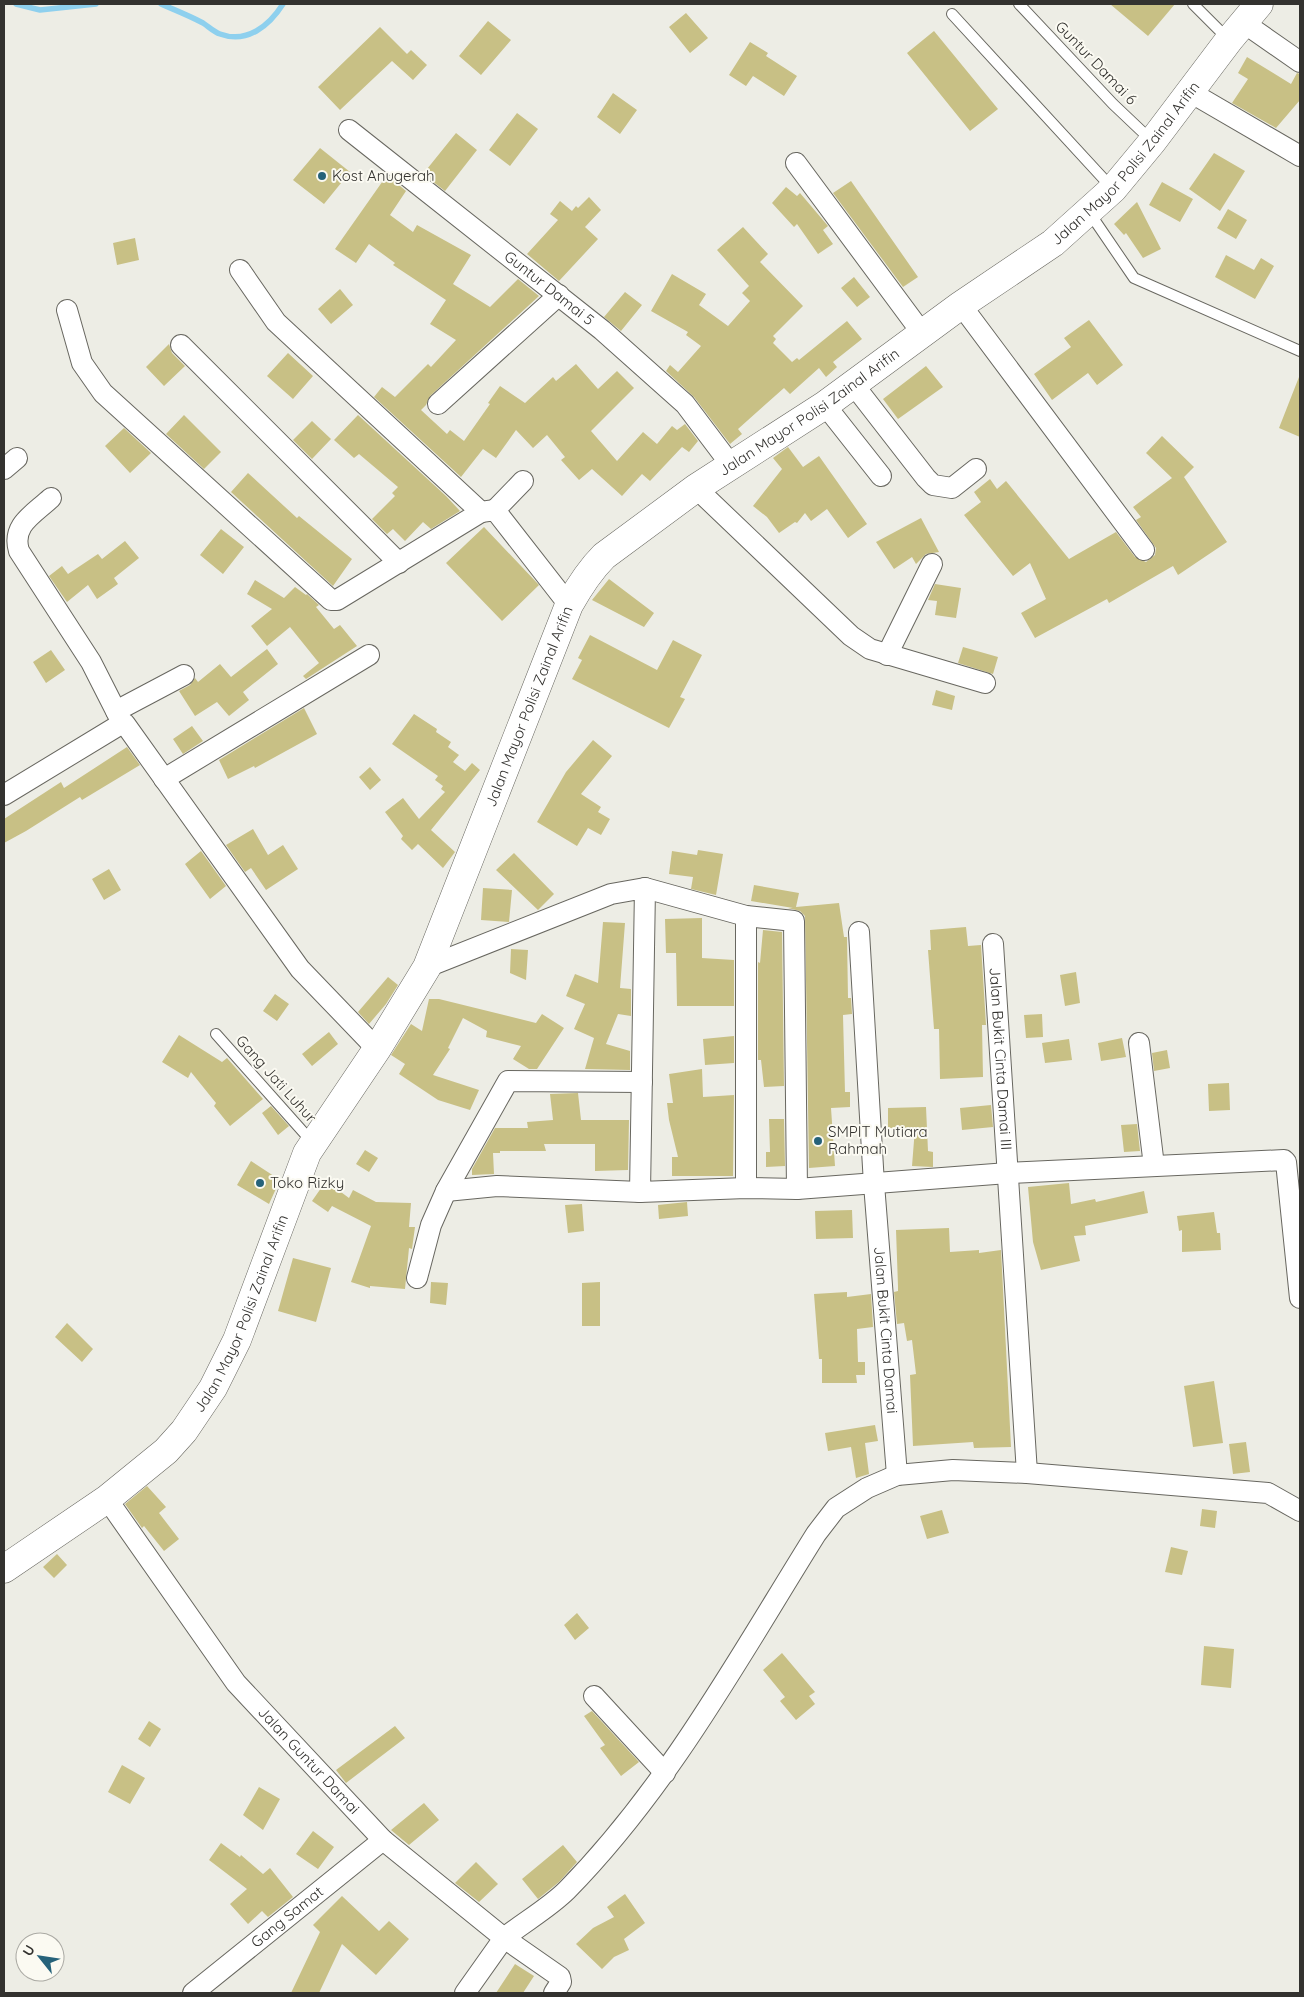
<svg xmlns="http://www.w3.org/2000/svg" width="1304" height="1997" font-family="Quicksand,sans-serif">
	<rect width="100%" height="100%" fill="#edede5"/>
	<g fill="none" stroke-linecap="round" stroke-linejoin="round">
		<!-- stream -->
		<path stroke="#8ed0ee" stroke-width="5.5" d="M16,4L40,10L96,4
			M161,4C175,10 190,16 203,23C209,27 214,32 220,34C247,44 269,26 283,4"/>
	</g>
	<!-- building -->
	<path fill="#c8c085" d="M1110,4H1175L1148,36Z
		M686,13L708,38L690,53L669,27Z
		M488,21L511,40L481,75L459,56Z
		M380,27L407,54L411,50L427,65L413,80L392,61L340,110L318,87Z
		M934,31L998,109L970,131L907,53Z
		M750,42L768,53L766,56L797,76L784,96L753,76L746,86L729,75Z
		M1247,57L1291,84L1297,73L1300,74V100L1276,128L1232,103L1248,79L1238,73Z
		M613,93L637,110L620,134L597,117Z
		M517,113L538,129L510,166L489,150Z
		M456,133L477,150L445,191L423,174Z
		M320,148L350,172L324,204L293,180Z
		M1214,153L1245,171L1220,211L1189,189Z
		M387,175L406,191L390,215L413,232L417,225L471,255L453,284L490,307L518,279L539,296L430,396L426,405L421,410L447,434L450,430L464,441L490,404L488,403L500,386L525,403L553,377L556,381L576,364L598,389L617,371L634,388L591,431L617,461L643,432L657,444L672,426L677,430L685,424L698,441L689,452L682,447L650,481L642,474L622,496L592,469L579,480L561,460L565,457L547,435L533,448L516,430L496,458L483,449L461,477L374,397L382,387L395,397L428,364L431,367L456,340L430,324L446,300L393,265L395,263L369,244L356,263L335,249Z
		M851,181L918,277L903,287L833,193Z
		M1162,182L1193,199L1180,222L1149,205Z
		M786,187L797,196L800,193L828,226L823,230L833,244L818,254L797,224L794,227L772,203Z
		M589,197L601,210L585,227L598,239L559,281L527,254L558,220L550,214L560,201L572,211L576,206L578,208Z
		M1137,202L1161,249L1143,258L1126,233L1124,235L1114,224Z
		M1228,209L1247,220L1236,239L1217,228Z
		M743,227L768,254L760,262L803,306L773,336L776,339L773,343L792,362L797,358L799,360L847,321L862,339L833,362L837,367L826,377L819,368L790,394L784,388L738,429L742,434L730,444L694,397L666,371L670,365L678,372L701,346L686,335L688,332L651,311L672,274L706,294L699,305L728,326L750,301L742,293L749,286L717,250Z
		M135,238L139,260L117,265L113,243Z
		M1226,255L1254,270L1261,258L1274,266L1255,299L1215,277Z
		M854,277L870,297L857,307L841,288Z
		M340,289L353,305L331,324L318,309Z
		M625,292L642,305L621,331L604,317Z
		M1089,320L1123,365L1097,385L1088,373L1052,400L1034,374L1071,347L1064,338Z
		M169,344L172,353L185,366L164,386L146,367Z
		M288,353L313,376L293,399L267,376Z
		M926,366L943,387L898,419L883,399Z
		M1299,377H1300V437L1279,428Z
		M184,415L221,452L204,469L166,434Z
		M358,415L446,496L460,511L431,529L423,522L405,541L393,529L387,534L372,519L395,496L392,493L398,487L359,454L354,458L334,440Z
		M312,421L331,439L312,459L293,440Z
		M124,428L151,453L130,473L105,446Z
		M1162,436L1194,467L1184,477L1227,542L1178,575L1173,566L1109,603L1107,599L1035,638L1021,613L1046,599L1030,563L1013,576L964,515L981,502L974,492L990,479L997,489L1006,481L1069,559L1116,532L1135,557L1146,562L1155,555L1156,548L1136,520L1141,517L1133,507L1172,478L1146,453Z
		M788,447L803,467L819,456L867,524L848,538L827,509L811,521L805,513L797,523L795,522L779,533L767,517L753,506L782,469L773,458Z
		M248,473L297,518L299,516L352,559L333,586L231,492Z
		M921,518L939,552L926,554L916,564L912,557L894,569L876,542Z
		M484,527L539,585L502,621L446,563Z
		M221,529L244,547L223,574L200,555Z
		M125,541L139,558L114,578L118,584L97,599L88,585L67,602L49,576L62,566L68,574L98,554L102,559Z
		M609,579L654,613L644,627L592,600Z
		M255,580L284,598L295,587L306,595L307,594L319,605L316,607L334,629L340,625L357,646L306,679L303,676L319,663L290,627L267,646L251,626L272,609L247,594Z
		M935,584L961,588L956,618L935,615L937,601L928,600Z
		M590,635L657,670L673,640L702,655L680,697L685,699L669,728L572,679L582,660L578,658Z
		M963,647L998,657L993,674L958,663Z
		M267,649L278,664L243,692L249,700L229,716L217,702L195,716L179,691L190,685L195,678L198,682L220,664L231,677Z
		M51,650L65,670L46,683L33,662Z
		M936,690L955,696L952,710L932,705Z
		M304,708L317,734L255,768L254,766L228,779L219,760Z
		M414,714L437,729L436,732L451,742L448,747L459,755L453,762L465,771L472,763L480,770L431,830L455,852L443,868L418,844L412,850L401,839L403,836L385,812L403,798L419,819L445,792L441,789L443,786L435,780L438,776L392,744Z
		M192,726L203,741L183,754L173,739Z
		M593,740L612,756L581,794L601,807L598,812L610,819L601,835L588,828L577,846L537,822L566,772Z
		M127,747L140,765L82,800L80,797L26,831L4,843V819L61,782L64,788Z
		M370,767L381,780L370,790L359,777Z
		M253,829L268,855L283,845L298,869L266,890L251,868L245,872L226,845Z
		M698,850L723,854L716,895L691,889L693,877L669,874L672,851L697,855Z
		M201,851L226,886L210,899L185,864Z
		M514,853L554,894L538,910L496,870Z
		M109,869L121,890L104,900L92,879Z
		M754,885L799,893L796,907L839,903L844,937H847L848,998H851L852,1014L843,1015L845,1092H850V1107L831,1108L835,1166L809,1168L805,916L800,911L788,908H793L751,901Z
		M483,888L512,890L509,922L481,920Z
		M702,918V958L734,960V1006H677L676,953H666L665,919Z
		M603,922L625,923L620,988L631,989V1016L618,1014L606,1044L630,1051V1070L585,1069L594,1038L574,1029L585,1004L566,996L575,974L598,983Z
		M966,927L968,946L981,945L986,1025H982L983,1077L940,1079L939,1029H934L928,950H931L930,930Z
		M763,930L782,932L784,1086L764,1087L761,1060H758V962L760,963Z
		M511,949L528,950L526,980L510,973Z
		M1076,972L1080,1003L1065,1006L1060,975Z
		M388,977L398,985L386,1004L369,1024L358,1012Z
		M275,994L289,1004L277,1021L263,1011Z
		M429,999H439L536,1023L542,1014L564,1028L537,1069H529L513,1059L521,1046L486,1037L487,1031L463,1018L448,1048L450,1049L433,1075L479,1090L470,1110L438,1100L399,1074L405,1064L391,1055L411,1024L422,1031Z
		M1042,1014L1043,1037L1026,1038L1024,1015Z
		M329,1032L338,1044L312,1066L302,1054Z
		M179,1035L222,1062L227,1058L263,1099L230,1126L214,1106L216,1103L191,1072L188,1078L162,1062Z
		M734,1036V1063L705,1065L703,1039Z
		M1122,1038L1126,1057L1101,1061L1098,1043Z
		M1069,1039L1072,1060L1045,1063L1042,1043Z
		M1167,1050L1170,1068L1154,1071L1152,1053Z
		M702,1069L703,1097L734,1095L733,1176H672V1157H678L669,1120L667,1103H673L669,1074Z
		M1229,1083L1230,1110L1209,1111L1208,1084Z
		M578,1093L581,1120H629L628,1170L595,1171V1144H544L546,1151H500V1153H493L494,1174L472,1175V1169L495,1128H528L527,1122L553,1120L550,1094Z
		M991,1105L993,1127L962,1130L960,1108Z
		M271,1106L289,1126L278,1135L262,1113Z
		M926,1107L928,1151L933,1152V1167L912,1166L915,1128H888V1108Z
		M769,1119H784L785,1166L766,1167V1152H770Z
		M1137,1124L1140,1151L1124,1152L1121,1125Z
		M365,1150L378,1158L369,1172L356,1164Z
		M251,1161L280,1180L269,1204L237,1185Z
		M326,1181L349,1198L353,1190L376,1202L411,1203L409,1227H415L412,1249L409,1248L405,1289L370,1286V1288L351,1282L371,1226L332,1206L328,1212L312,1201Z
		M1069,1183L1071,1204L1095,1199L1096,1202L1144,1191L1148,1213L1085,1226L1086,1235L1074,1236L1080,1261L1041,1270L1033,1242L1028,1187Z
		M687,1202L688,1216L659,1219L658,1205Z
		M582,1204L584,1231L568,1233L565,1205Z
		M852,1210L853,1238L816,1239L815,1211Z
		M1214,1212L1217,1233H1220L1221,1250L1182,1252V1230L1179,1231L1177,1216Z
		M949,1228L950,1252L979,1250V1253L1001,1250L1011,1447L974,1448L973,1442L913,1446L910,1375L916,1374L912,1340L907,1341L904,1323L897,1324L894,1292L898,1291V1286L896,1230Z
		M293,1258L331,1268L316,1322L278,1311Z
		M431,1282L448,1283L446,1305L430,1303Z
		M600,1282V1326H582V1283Z
		M847,1292V1297L871,1294L873,1327L857,1329L858,1362H865V1375H856L857,1383H822V1359H819L814,1294Z
		M67,1323L93,1349L82,1362L55,1337Z
		M1214,1381L1223,1443L1193,1447L1184,1386Z
		M875,1425L878,1441L865,1443L869,1474L856,1478L851,1447L828,1451L825,1433Z
		M1246,1442L1250,1472L1233,1474L1229,1444Z
		M147,1486L166,1507L159,1513L179,1539L164,1551L144,1526L142,1528L125,1504Z
		M1202,1509L1217,1511L1215,1528L1200,1526Z
		M942,1510L949,1533L927,1539L920,1516Z
		M1171,1547L1188,1551L1182,1575L1165,1572Z
		M57,1554L67,1565L54,1578L43,1567Z
		M577,1613L589,1628L575,1640L564,1625Z
		M1204,1646L1234,1649L1231,1688L1201,1685Z
		M782,1653L815,1692L809,1696L815,1704L796,1720L780,1701L785,1697L763,1670Z
		M592,1711L639,1762L621,1776L600,1748L605,1745L584,1716Z
		M149,1721L161,1729L150,1747L138,1739Z
		M395,1726L405,1738L346,1783L336,1770Z
		M122,1765L145,1778L130,1804L108,1792Z
		M259,1787L280,1799L263,1830L243,1815Z
		M424,1803L439,1820L409,1845L391,1830Z
		M313,1831L334,1847L318,1869L296,1854Z
		M221,1843L240,1857L241,1855L263,1874L270,1868L293,1897L268,1917L262,1911L248,1924L230,1904L247,1889L209,1860Z
		M563,1845L577,1862L559,1882L538,1899L522,1879Z
		M476,1862L498,1884L479,1902L455,1883Z
		M625,1894L645,1923L624,1939L629,1950L614,1957L602,1969L576,1944L593,1928L614,1917L607,1907Z
		M342,1896L379,1931L389,1921L409,1939L376,1975L342,1944L319,1993H291L320,1932L313,1925Z
		M515,1964L534,1976L523,1993H496Z"/>
	<g fill="none" stroke-linecap="round" stroke-linejoin="round">
		<defs>
			<path id="service" d="M1019,4L1113,104L1152,141
				M1193,4L1228,39
				M952,14L1112,188
				M1089,212L1134,278L1300,351
				M216,1034L313,1143"/>
			<g id="minor">
				<path d="M1244,23L1300,62"/>
				<path d="M1190,92L1300,156"/>
				<path id="s1" d="M349,130L602,330L685,404L731,465"/>
				<path d="M796,163L922,333"/>
				<path d="M240,270L276,322L481,512L495,510L569,605"/>
				<path d="M961,305L1144,550"/>
				<path d="M67,310L82,363L103,393L331,600H337L481,512"/>
				<path d="M181,345L399,563"/>
				<path d="M853,384L926,478L933,485L952,488L976,469"/>
				<path d="M438,404L559,295"/>
				<path d="M825,405L881,476"/>
				<path d="M4,469L17,458"/>
				<path d="M696,488L851,636L870,649L985,683"/>
				<path d="M51,498C34,514 11,525 19,551L91,662L122,723"/>
				<path d="M495,510L523,481"/>
				<path d="M887,655L932,564"/>
				<path d="M116,711L184,675"/>
				<path d="M164,779L369,655"/>
				<path d="M4,795L121,724H125L300,969L377,1049"/>
				<path d="M645,888L746,916L794,921L797,1189"/>
				<path d="M746,916V1188"/>
				<path id="s2" d="M859,932L874,1184L897,1475"/>
				<path id="s3" d="M993,944L1027,1473"/>
				<path d="M427,967L611,894L645,888L640,1192L746,1188L797,1189L1008,1173L1284,1160L1286,1162L1300,1298"/>
				<path d="M1139,1043L1154,1166"/>
				<path d="M446,1191L497,1186L640,1192"/>
				<path d="M417,1278L431,1225L446,1191L508,1081L642,1082"/>
				<path id="s4" d="M107,1499L236,1683L383,1840L504,1938L465,1993"/>
				<path d="M594,1696L665,1773"/>
				<path id="s5" d="M193,1993L383,1840"/>
				<path d="M554,1993L561,1982L560,1977L504,1938C524,1922 549,1908 567,1890C669,1786 739,1657 816,1534L836,1508L867,1488L897,1475L953,1470L1027,1473L1268,1493L1300,1511"/>
			</g>
			<g id="secondary">
				<path id="s6" d="M4,1569L107,1499L166,1451L184,1431L213,1388L237,1340L307,1153L377,1049L427,967L569,605C579,587 589,571 604,556L696,488L825,405L961,305L1053,243L1113,189L1152,142L1229,40L1259,4"/>
			</g>
		</defs>
		<!-- service casing -->
		<use href="#service" stroke="#686760" stroke-width="12"/>
		<!-- minor casing -->
		<use href="#minor" stroke="#686760" stroke-width="22"/>
		<!-- secondary casing -->
		<use href="#secondary" stroke="#686760" stroke-width="29"/>
		<!-- service -->
		<use href="#service" stroke="#fff" stroke-width="10"/>
		<!-- minor -->
		<use href="#minor" stroke="#fff" stroke-width="20"/>
		<!-- secondary -->
		<use href="#secondary" stroke="#fff" stroke-width="28"/>
	</g>
	<!-- markers -->
	<g fill="#26627a" stroke="#fbfaf2" stroke-width="2">
		<circle cx="322" cy="176" r="5"/>
		<circle cx="818" cy="1141" r="5"/>
		<circle cx="260" cy="1183" r="5"/>
	</g>
	<g text-anchor="middle" stroke-width="4" stroke-linejoin="round" paint-order="stroke">
		<!-- street labels -->
		<g font-size="15" fill="#33322f" stroke="#fbfaf2">
			<text transform="translate(1096 63) rotate(46)" y="5">Guntur Damai 6</text>
			<text dy="5" stroke="none"><textPath href="#s6" startOffset="1859">Jalan Mayor Polisi Zainal Arifin</textPath></text>
			<text dy="5" stroke="none"><textPath href="#s1" startOffset="255">Guntur Damai 5</textPath></text>
			<text dy="5" stroke="none"><textPath href="#s6" startOffset="1454">Jalan Mayor Polisi Zainal Arifin</textPath></text>
			<text dy="5" stroke="none"><textPath href="#s6" startOffset="1034">Jalan Mayor Polisi Zainal Arifin</textPath></text>
			<text dy="5" stroke="none"><textPath href="#s3" startOffset="115">Jalan Bukit Cinta Damai III</textPath></text>
			<text transform="translate(276 1079) rotate(48)" y="5">Gang Jati Luhur</text>
			<text dy="5" stroke="none"><textPath href="#s6" startOffset="359">Jalan Mayor Polisi Zainal Arifin</textPath></text>
			<text dy="5" stroke="none"><textPath href="#s2" startOffset="399">Jalan Bukit Cinta Damai</textPath></text>
			<text dy="5" stroke="none"><textPath href="#s4" startOffset="331">Jalan Guntur Damai</textPath></text>
			<text dy="5" stroke="none"><textPath href="#s5" startOffset="121">Gang Samat</textPath></text>
		</g>
		<!-- poi labels -->
		<g font-size="15" fill="#33322f" stroke="#fbfaf2" text-anchor="start">
			<text x="332" y="181">Kost Anugerah</text>
			<text x="828" y="1137">SMPIT Mutiara<tspan x="828" dy="17">Rahmah</tspan></text>
			<text x="270" y="1188">Toko Rizky</text>
		</g>
	</g>
	<!-- border -->
	<rect width="1304" height="1997" fill="none" stroke="#33322f" stroke-width="10"/>
	<!-- north arrow -->
	<g transform="translate(40 1957) rotate(300)"><circle r="24" fill="#fbfaf2" stroke="#abaaa4"/>
	<path d="M0-4L9 19L0 12L-9 19Z" fill="#26627a"/>
	<text y="-8" font-size="14" font-weight="bold" text-anchor="middle" fill="#33322f">U</text>
	</g>
</svg>
